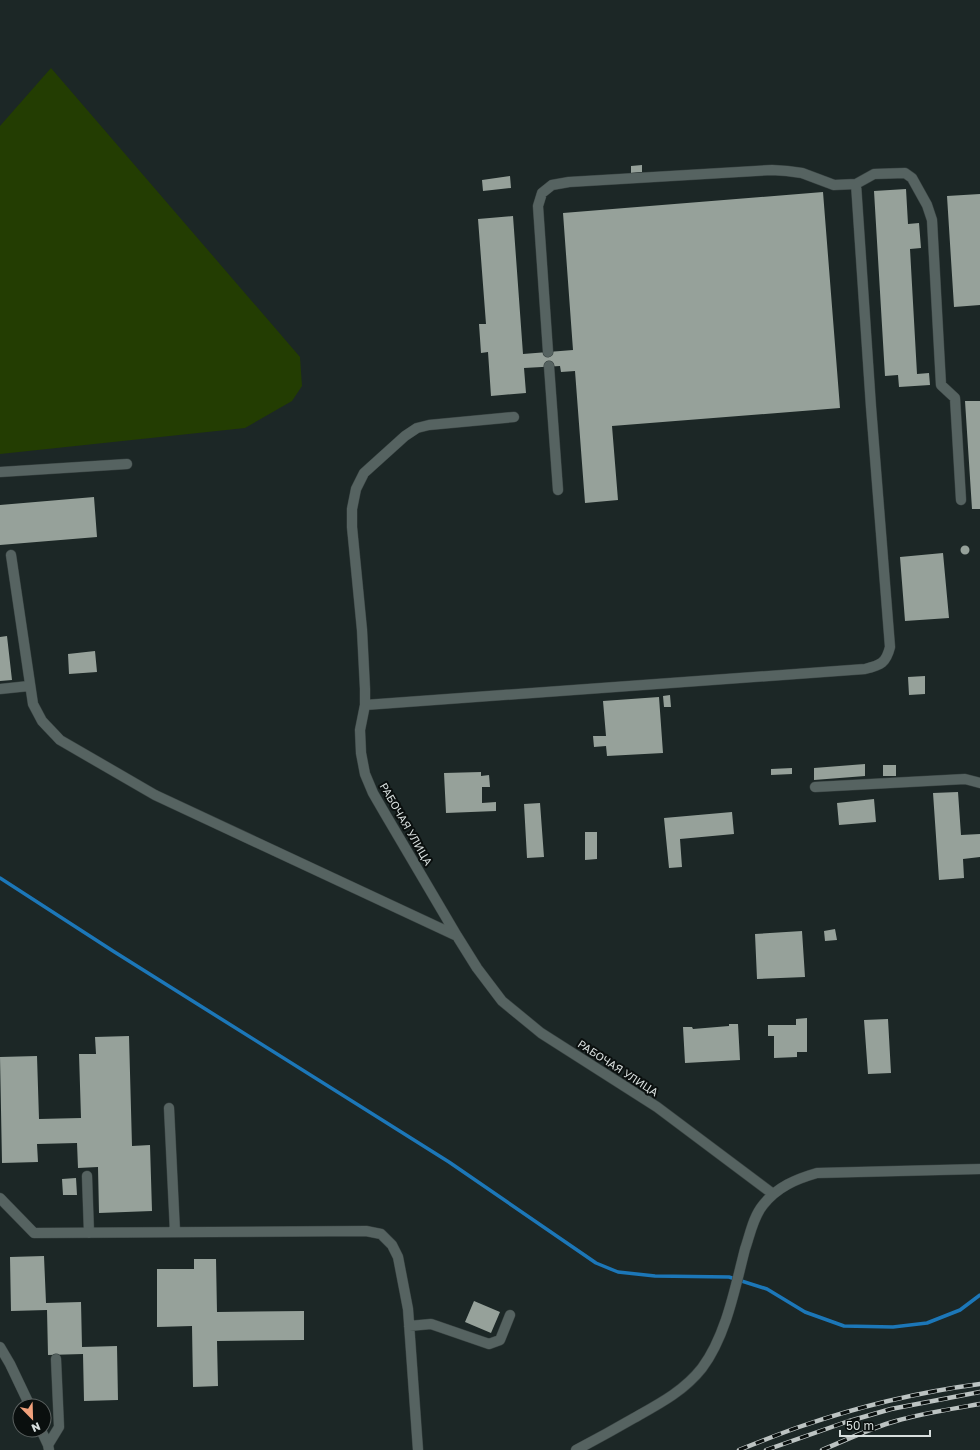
<svg xmlns="http://www.w3.org/2000/svg" width="980" height="1450" font-family="'Golos Text',sans-serif">
	<rect width="100%" height="100%" fill="#1c2726"/>
	<!-- green -->
	<path fill="#233d02" d="M51,68L300,357L302,386L292,401L245,428L0,454V126Z"/>
	<g fill="none" stroke-linecap="round" stroke-linejoin="round">
		<!-- stream -->
		<path stroke="#1c77b8" stroke-width="3.5" d="M0,878L113,951L449,1162L596,1263L618,1272L655,1276L729,1277L767,1289L805,1312L844,1326L893,1327L927,1323L960,1310L980,1295"/>
	</g>
	<!-- building -->
	<path fill="#96a19a" d="M642,165V172L631,173V166Z
		M510,176L511,188L483,191L482,180Z
		M906,189L908,224L919,223L921,248L910,249L917,374L929,373L930,385L899,387L898,375L885,376L874,191Z
		M823,192L840,408L612,426L618,500L585,503L575,371L561,372L560,366L524,368L526,393L491,396L488,352L481,353L479,324H486L478,219L513,216L523,354L573,350L563,213Z
		M980,194V305L954,307L947,196Z
		M965,401H980V509H972Z
		M94,497L97,537L0,545V505Z
		M960.5 550a4.5 4.5 0 1 1 9 0a4.5 4.5 0 1 1-9 0Z
		M943,553L949,618L905,621L900,557Z
		M7,636L12,680L0,681V637Z
		M95,651L97,672L69,674L68,654Z
		M925,676V694L909,695L908,677Z
		M670,695L671,707H664L663,696Z
		M659,697L663,753L607,756L606,746L594,747L593,736H606L603,701Z
		M865,764V776L814,780V768Z
		M883,765H896V776H883Z
		M792,768V774L771,775V769Z
		M481,772V776L489,775L490,787H482V803L496,802V811L446,813L444,773Z
		M958,792L961,835L980,834V857L963,859L964,878L939,880L933,793Z
		M874,799L876,822L839,825L837,803Z
		M540,803L544,857L527,858L524,804Z
		M732,812L734,834L680,839L682,867L669,868L664,818Z
		M585,832H597V859L585,860Z
		M835,929L837,940L825,941L824,931Z
		M802,931L805,977L757,979L755,934Z
		M807,1018V1052H797V1057L774,1058V1036H768V1025H796V1019Z
		M888,1019L891,1073L868,1074L864,1020Z
		M729,1024H738L740,1060L685,1063L683,1027H692L693,1029L729,1026Z
		M129,1036L132,1146L150,1145L152,1211L99,1213L98,1167L78,1168L77,1143L37,1144L38,1162L2,1163L0,1057L37,1056L39,1119L81,1118L79,1054H96L95,1037Z
		M76,1178L77,1195H63L62,1179Z
		M44,1256L46,1303L81,1302L82,1347L117,1346L118,1400L84,1401L83,1354L48,1355L47,1310L11,1311L10,1257Z
		M194,1259H216L217,1312L304,1311V1340L217,1341L218,1386L193,1387L192,1326L157,1327V1269H194Z
		M474,1301L500,1312L491,1333L465,1322Z"/>
	<g fill="none" stroke-linecap="round" stroke-linejoin="round">
		<defs>
			<path id="minor" d="M548,352L538,206L542,193L552,185L569,182L772,170L787,171L802,173L834,185L856,184L874,174L905,173L912,178L927,205L932,220L941,385L955,398L961,500
				M549,366L558,490
				M514,417L429,425L417,428L405,436L364,473L356,489L352,509V527L362,630L365,689V705L360,730L361,753L365,774L373,793L384,812L457,936L477,968L502,1001L541,1033L657,1107L773,1194
				M0,472L127,464
				M11,555L33,704L42,721L60,740L155,795L457,936
				M0,689L29,686
				M365,705L865,669C881,665 886,663 890,647L871,407L856,184
				M815,787L965,779L980,783
				M169,1108L175,1232
				M87,1176L89,1233
				M0,1198L34,1233L366,1231L381,1234L392,1245L398,1257L408,1309L418,1450
				M409,1326L431,1324L489,1344L500,1340L510,1315
				M0,1347L10,1364L30,1406
				M41,1430L48,1445L49,1450
				M48,1445L59,1427L56,1359
				M576,1450C595,1440 615,1429 634,1418C659,1404 684,1391 702,1368C726,1336 735,1288 745,1249C750,1235 753,1217 763,1205C777,1187 796,1179 817,1173L980,1169"/>
		</defs>
		<!-- minor casing -->
		<use href="#minor" stroke="#384241" stroke-width="11"/>
		<!-- minor -->
		<use href="#minor" stroke="#566361" stroke-width="10"/>
		<defs>
			<path id="rail" d="M739,1450C759,1442 779,1434 799,1427C857,1407 919,1392 980,1384
				M766,1450L846,1422L891,1409L980,1392
				M822,1450C846,1440 871,1428 896,1421C923,1413 952,1409 980,1404"/>
		</defs>
		<!-- rail casing -->
		<use href="#rail" stroke="#bcc3c2" stroke-width="4.5"/>
		<!-- rail -->
		<use href="#rail" stroke="#0a0f0e" stroke-width="3" stroke-dasharray="9" stroke-linecap="butt"/>
	</g>
	<g text-anchor="middle" stroke-width="4" stroke-linejoin="round" paint-order="stroke">
		<!-- street labels -->
		<g font-size="11" fill="#d8dfde" stroke="#0a0f0e">
			<text transform="translate(406 824) rotate(60)" y="4">РАБОЧАЯ УЛИЦА</text>
			<text transform="translate(618 1068) rotate(33)" y="4">РАБОЧАЯ УЛИЦА</text>
		</g>
	</g>
	<!-- north arrow -->
	<g transform="translate(32 1418) rotate(157)"><circle r="19" fill="#0a0f0e" stroke="#5c6261"/>
	<path d="M0-3L7 15L0 10L-7 15Z" fill="#f1a17c"/>
	<text y="-6" font-size="11" font-weight="bold" text-anchor="middle" fill="#d8dfde">N</text>
	</g>
	<!-- scale -->
	<path d="M840 1430v6h90v-6" fill="none" stroke="#d8dfde" stroke-width="2"/>
	<text x="846" y="1430" font-size="12" fill="#d8dfde" stroke="#0a0f0e" stroke-width="3" paint-order="stroke">50 m</text>
</svg>
